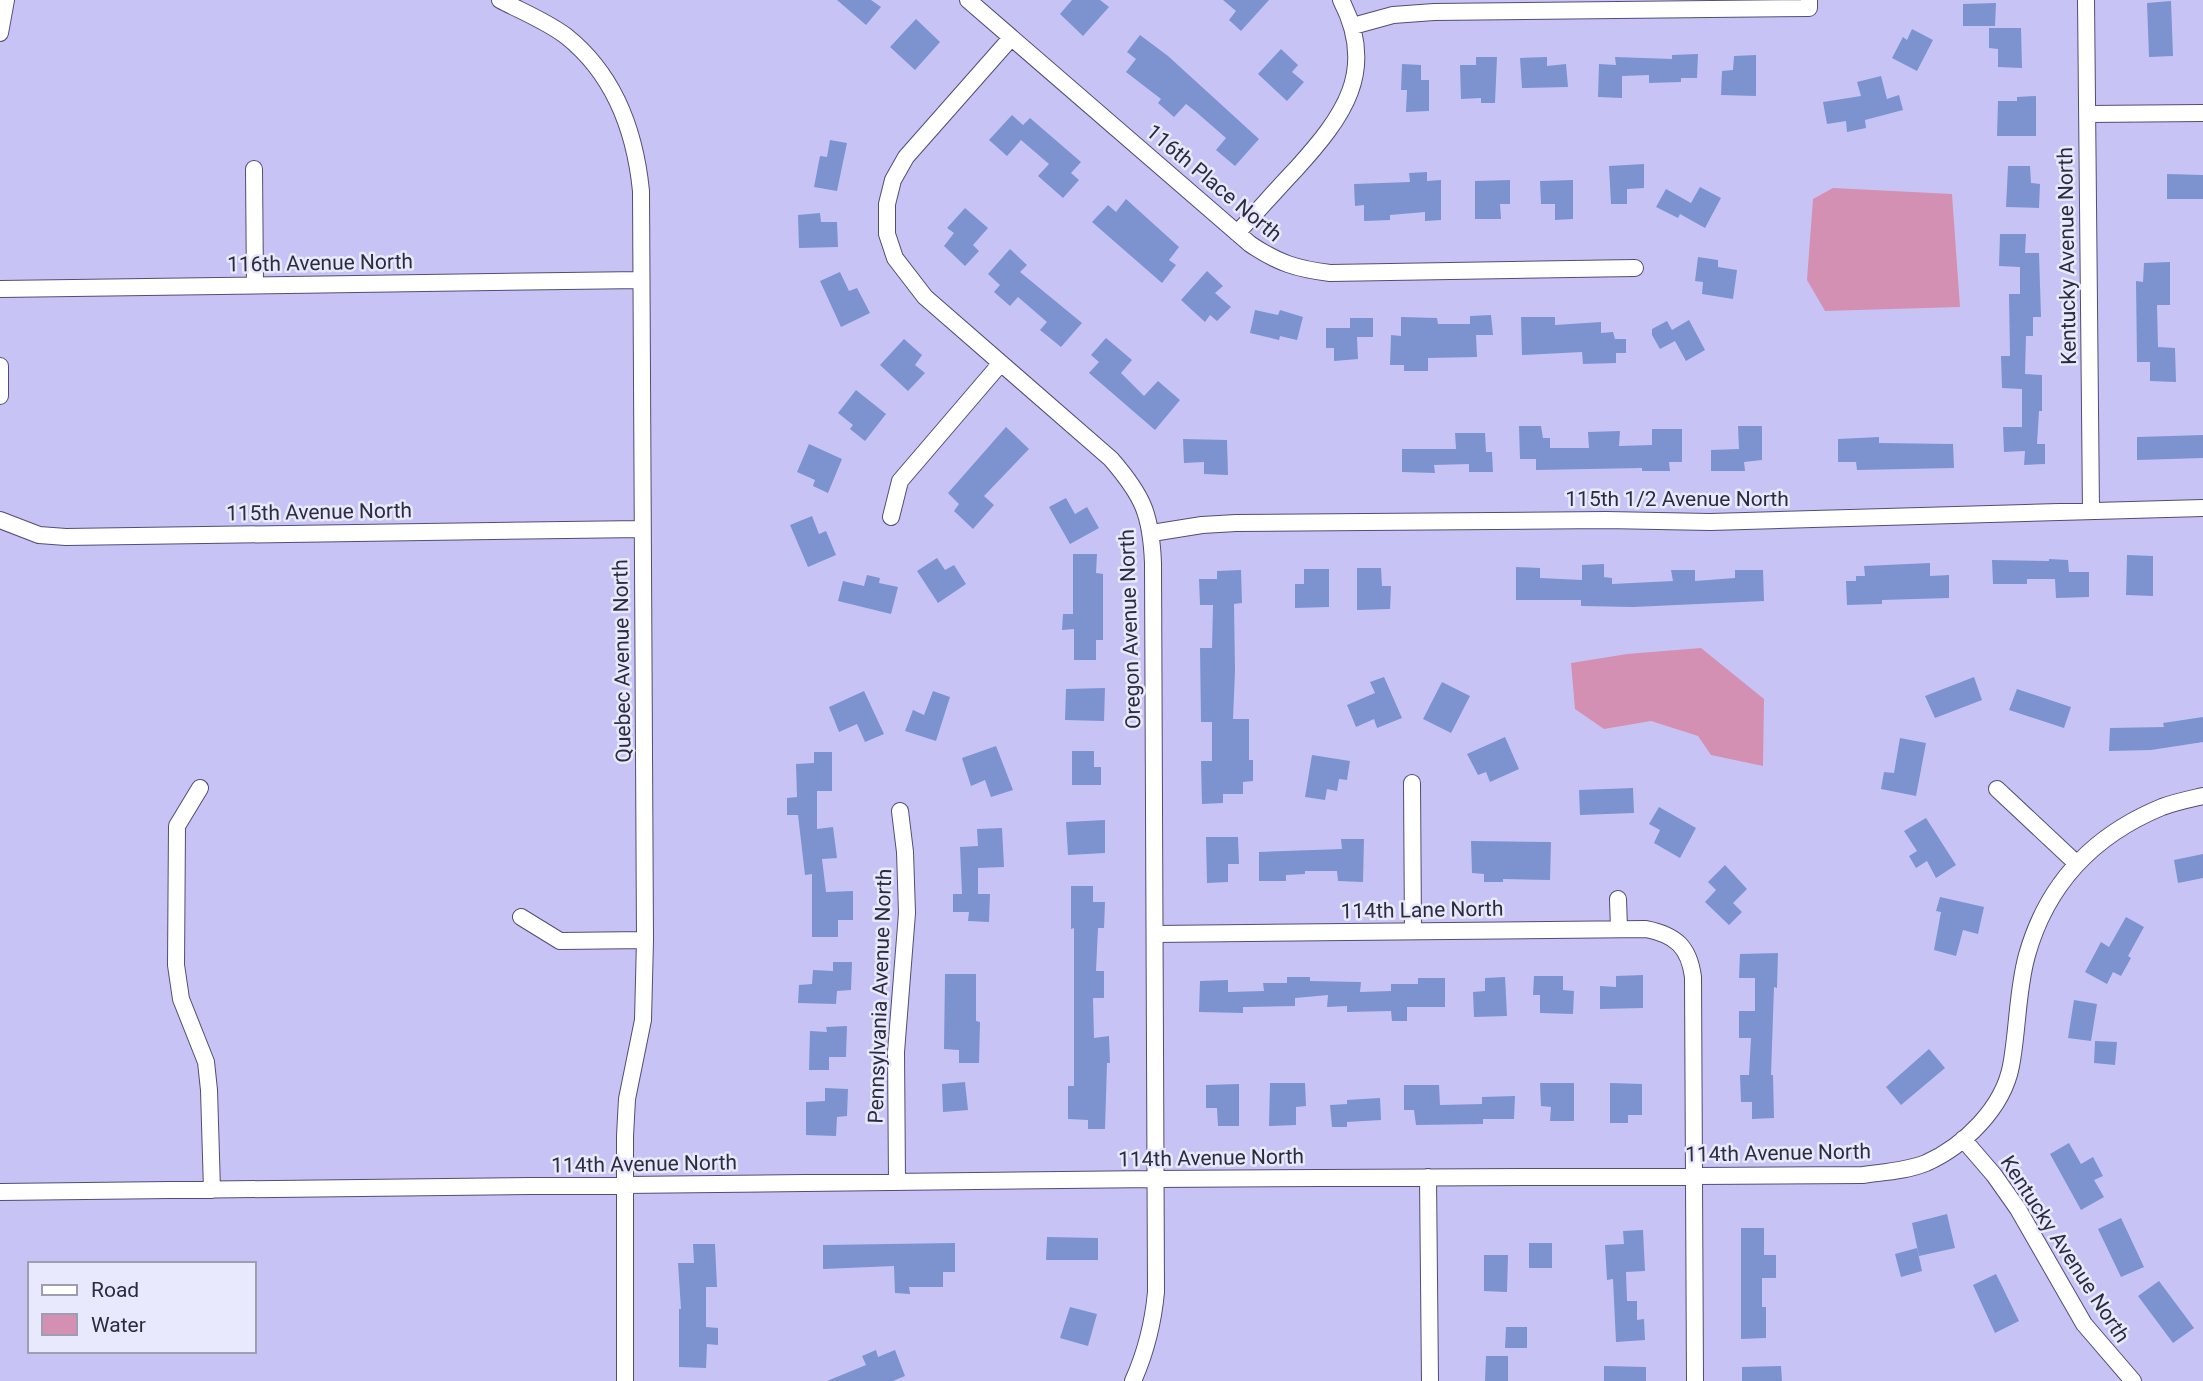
<svg xmlns="http://www.w3.org/2000/svg" width="2203" height="1381" font-family="Roboto,sans-serif">
	<rect width="100%" height="100%" fill="#c7c4f5"/>
	<!-- water -->
	<path fill="#d490b3" d="M1833,188L1952,194L1960,307L1825,311L1807,280L1813,199Z
		M1701,648L1764,699L1763,766L1711,755L1698,736L1651,721L1604,729L1575,709L1571,663L1627,654Z"/>
	<!-- building -->
	<path fill="#7c93cf" d="M837,0H871L881,7L866,25Z
		M1072,0H1100L1109,7L1083,36L1060,14Z
		M1223,0H1269L1241,31L1229,20L1236,11Z
		M2171,1L2173,56L2149,57L2147,3Z
		M1996,3L1995,26H1963V4Z
		M916,19L940,42L915,70L890,47Z
		M1989,28H2021L2022,68L1998,67V49L1989,48Z
		M1912,29L1933,40L1917,71L1892,58L1903,37L1907,40Z
		M1140,35L1168,56L1259,139L1235,166L1216,150L1226,138L1195,111L1186,104L1174,117L1158,103L1161,99L1126,72L1136,59L1127,52Z
		M1281,49L1298,65L1292,72L1304,82L1287,101L1258,74Z
		M1698,54L1697,78H1681V82L1649,83V75L1622,76V98L1598,97L1599,64L1616,65L1615,57L1672,59V55Z
		M1756,55V96L1721,95L1722,71L1733,70L1734,56Z
		M1476,57H1497L1495,103H1481V98L1461,99L1460,65H1476Z
		M1547,57V66L1566,64L1568,87L1522,88L1520,58Z
		M1402,64L1421,65V80H1429V111L1406,112L1407,90H1401Z
		M1881,76L1887,99L1899,95L1903,110L1865,120L1866,128L1847,132L1846,121L1827,124L1823,102L1861,96L1857,82Z
		M2036,96V136H1997L1998,101H2017V97Z
		M1012,115L1023,125L1030,118L1081,162L1071,173L1079,180L1063,198L1038,176L1049,164L1021,140L1007,156L989,140Z
		M830,140L847,143L837,191L814,187L820,156L827,157Z
		M1644,164V188L1627,189V204H1611L1609,166Z
		M2008,166H2030L2031,183L2040,184L2039,208L2006,207Z
		M1427,172V181L1441,180V220L1425,221V212L1390,215V220L1364,221V205L1355,206L1354,184L1410,182L1409,173Z
		M2167,174L2203,175V199H2167Z
		M1510,180V204H1500L1501,219H1475V181Z
		M1573,180V219L1555,220V204H1541L1540,181Z
		M1700,187L1721,198L1705,228L1680,214L1678,218L1656,207L1666,189L1691,203Z
		M1126,199L1179,247L1169,260L1176,265L1162,283L1092,222L1108,205L1116,212Z
		M965,208L988,228L973,245L979,251L965,266L944,246L954,233L947,228Z
		M820,213L821,222H837L838,247L799,248L798,215Z
		M2000,234H2026L2025,253H2039L2041,317H2033V336H2026L2025,374L2042,375V411H2039L2037,444H2045V464L2024,465L2025,451L2004,452L2003,427H2022V389L2002,388L2001,356H2010L2009,294H2020V267L1999,266Z
		M1010,249L1027,265L1020,272L1082,323L1061,347L1040,330L1047,322L1018,297L1010,306L994,292L1000,285L988,274Z
		M1698,257L1718,260V267L1737,270L1733,299L1702,294L1703,282L1695,281Z
		M2170,262V305H2157L2158,347L2175,348L2176,382L2150,381V362H2137L2136,281L2143,282L2144,263Z
		M1207,271L1223,286L1215,293L1231,307L1217,321L1210,315L1205,322L1181,300Z
		M840,272L849,291L857,288L870,313L841,327L820,281Z
		M1255,310L1278,315L1280,310L1303,317L1297,340L1280,336L1279,340L1250,333Z
		M1491,315L1493,335H1476L1477,357L1428,358V371H1404V365H1390L1391,335L1401,336V317L1437,318L1438,324H1470V316Z
		M1521,317H1555V325L1601,322V333L1613,332L1615,339H1626V353H1616V363L1583,364L1582,352L1522,355Z
		M1350,318H1373V337H1357L1358,359L1334,361V348H1326V328H1350Z
		M1689,320L1705,350L1686,361L1675,341L1660,349L1652,335V329L1667,321L1672,330Z
		M1106,338L1132,360L1121,373L1144,396L1158,381L1180,400L1155,430L1089,373L1099,362L1091,355Z
		M904,339L922,355L915,365L925,373L908,391L880,365Z
		M856,390L886,414L865,441L850,429L853,425L838,413Z
		M1519,426H1541L1543,438H1550V448H1589L1588,432L1620,431L1619,446L1652,445V429H1682V462H1669L1670,471H1642V468L1536,470V459H1520Z
		M1738,426H1762V460L1744,462L1745,471H1711V450L1739,449Z
		M1006,427L1029,449L984,496L994,505L973,529L954,511L959,504L948,493Z
		M1455,433H1485L1486,452H1492L1493,472H1469V464L1434,465L1435,473L1402,472V449H1456Z
		M2203,435V458L2137,460V437Z
		M1879,437V443L1953,444L1954,468L1857,470L1856,462H1838V439Z
		M1183,439L1227,440L1228,475L1204,474V462L1184,463Z
		M809,444L842,459L828,493L813,486L815,480L797,472Z
		M1066,498L1075,514L1087,507L1099,528L1070,544L1049,507Z
		M812,516L819,534L826,531L836,555L808,567L790,525Z
		M1073,554H1097L1096,573L1103,574V640H1096V660H1074V629L1062,630L1063,614H1073Z
		M2127,555L2153,556V596L2126,595Z
		M937,558L945,570L954,565L966,584L938,603L917,571Z
		M2049,559L2068,560L2069,572H2089V597L2056,598L2055,579H2027V584H1993L1992,560L2049,561Z
		M1930,563V576L1949,575V598L1882,600V604L1847,605L1846,581H1856V576H1865L1864,566Z
		M1604,564V577L1612,578V584L1673,581L1671,570H1695V581L1735,578V570H1763L1764,601L1633,607L1581,606V600H1516V567L1540,568V578L1582,580V565Z
		M1357,568H1381L1382,586H1391L1390,609L1357,610Z
		M1304,569H1329V607L1295,608V584H1304Z
		M1241,570L1242,603L1234,604L1235,671L1233,719H1249V760H1253V781L1243,782V794H1223V803L1202,804L1201,761H1212V722H1201L1200,648H1212L1213,605H1200L1199,579H1217V571Z
		M867,575L880,578L879,583L898,587L891,614L838,601L843,581L864,586Z
		M1384,677L1402,718L1377,728L1374,719L1356,727L1347,705L1375,693L1370,682Z
		M1974,677L1982,700L1935,718L1925,696Z
		M1442,682L1470,696L1451,733L1423,719Z
		M1105,688L1104,721L1065,720L1066,689Z
		M2017,689L2071,707L2064,728L2009,710Z
		M864,691L884,734L865,742L857,724L839,732L829,707Z
		M933,691L950,697L936,741L905,731L913,710L924,715Z
		M2203,717V742L2151,750L2109,751L2110,728L2164,727L2163,723Z
		M1505,737L1519,769L1490,782L1486,772L1478,775L1467,754Z
		M1900,738L1926,743L1916,796L1881,789L1884,772L1894,773Z
		M996,746L1013,790L991,797L985,780L971,786L962,758Z
		M1072,751H1094V767H1101V785H1072Z
		M814,752H832V791H817V829L833,827L837,858L822,859L826,892L853,891V920H838V937H812V874L805,875L798,815H787V798L797,797L796,764L814,763Z
		M1312,755L1350,761L1347,780L1339,779L1337,791L1327,789L1325,800L1305,797Z
		M1633,788L1634,813L1580,815L1579,790Z
		M1659,807L1696,828L1680,858L1654,843L1660,830L1649,824Z
		M1926,818L1956,865L1936,878L1927,861L1916,868L1909,856L1917,851L1904,831Z
		M1105,820V853L1068,855L1066,822Z
		M1002,828L1004,867L978,868V894H990L989,922L968,921L969,912H953V894H962L960,847L978,846L977,829Z
		M1206,837H1238L1239,864H1228V882L1207,883Z
		M1341,839H1364L1363,882L1338,881L1337,871H1305V874L1286,875V881H1259V852L1342,849Z
		M1471,841L1551,842L1550,880L1503,879V882H1484V874L1472,873Z
		M2203,854V878L2178,883L2174,860Z
		M1725,865L1747,889L1733,903L1742,912L1729,925L1705,902L1716,890L1708,882Z
		M1071,886H1093V902H1105L1104,928H1098L1096,971H1104V998H1093L1094,1038L1109,1036L1110,1063H1107L1105,1129H1088V1120L1068,1119V1086H1074V928L1071,929Z
		M1940,897L1984,907L1978,934L1963,930L1956,956L1934,950L1941,912L1936,911Z
		M2126,917L2144,927L2128,956L2131,958L2121,976L2113,972L2107,984L2085,972L2101,942L2109,947Z
		M1778,953L1777,988L1774,987L1771,1075H1773L1774,1118L1752,1119V1102H1741L1740,1075H1749L1751,1038H1739V1011H1755V978H1739L1740,954Z
		M833,962H852L851,990L837,991L836,1004L798,1003L799,985L812,984L813,970L833,971Z
		M945,974H976V1021L980,1022L979,1063H959V1050L944,1049Z
		M1643,975V1008L1600,1009V986L1616,987V976Z
		M1534,976H1563V990L1574,991L1573,1014L1540,1013V995H1533Z
		M1287,977H1310V981L1361,982L1360,992L1391,991V984H1418V978H1445V1007H1407V1021H1392L1391,1011L1347,1012V1006L1327,1007L1328,995L1295,998V1006L1243,1007V1013L1199,1012L1200,981L1228,980V992L1264,991L1263,983H1287Z
		M1505,977L1507,1016L1474,1017L1473,992L1485,991V978Z
		M2074,1000L2097,1004L2091,1041L2068,1038Z
		M847,1026L846,1057H829V1070H809L810,1031L827,1032L826,1027Z
		M2095,1041L2117,1042L2115,1065L2094,1063Z
		M1929,1049L1945,1068L1901,1105L1886,1087Z
		M965,1082L968,1110L943,1112L942,1084Z
		M1270,1083H1305L1306,1106L1296,1107V1125L1269,1126Z
		M1540,1083H1574V1121H1550L1551,1107L1541,1106Z
		M1610,1083L1642,1084V1115H1628V1123H1610Z
		M1239,1084V1126H1218L1217,1108H1206V1085Z
		M1404,1085H1439L1440,1105L1482,1104V1097L1515,1096L1514,1119H1483V1124L1416,1125L1414,1110H1404Z
		M825,1088L848,1089L847,1116L837,1117L836,1136L806,1135V1102L825,1101Z
		M1380,1098L1381,1120L1347,1122V1127H1332L1330,1105L1347,1104V1100Z
		M2069,1143L2081,1164L2093,1157L2103,1176L2094,1180L2104,1197L2081,1210L2050,1154Z
		M1947,1214L1955,1248L1919,1256L1912,1223Z
		M2121,1218L2144,1267L2121,1277L2098,1229Z
		M1741,1228H1764V1255H1776V1278H1762V1307H1766V1338L1741,1339Z
		M1643,1230L1645,1271L1626,1272L1627,1301H1637V1320L1644,1319L1645,1340L1616,1342L1613,1279L1607,1280L1605,1245L1624,1244L1623,1231Z
		M1047,1237L1098,1238V1260H1046Z
		M955,1243V1272H943V1287H909L910,1294L895,1293L894,1266L823,1269V1245Z
		M1529,1243H1552V1268H1529Z
		M693,1244H715L717,1287H706V1327L718,1328V1345L707,1344L706,1368L679,1367V1309H681L678,1263H694Z
		M1917,1248L1922,1271L1901,1277L1895,1254Z
		M1484,1255H1508L1507,1292L1484,1291Z
		M1996,1274L2019,1321L1995,1333L1973,1285Z
		M2159,1281L2194,1328L2173,1343L2138,1296Z
		M1070,1307L1097,1314L1088,1346L1060,1338Z
		M1506,1327H1527V1348H1505Z
		M876,1350L878,1357L895,1350L905,1376L893,1381H827L866,1365L862,1356Z
		M1486,1356H1508V1381H1485Z
		M1604,1366L1646,1367V1381H1604Z
		M1781,1366L1782,1381H1742V1367Z"/>
	<g fill="none" stroke-linecap="round" stroke-linejoin="round">
		<defs>
			<path id="street" d="M500,0C521,11 546,21 566,36C615,75 635,131 641,191L645,940L643,1020L627,1099L625,1136V1381
				M968,0L1250,244C1278,263 1297,269 1330,273L1635,268
				M2086,0L2091,511
				M1353,26L1393,15L1434,12L1809,8V0
				M0,33L6,0
				M1011,38L906,157L893,180L887,204V234L895,258L925,297L1111,459C1143,496 1151,514 1153,563L1156,1292C1153,1324 1146,1352 1133,1381
				M2087,114L2203,113
				M254,169L255,285
				M1237,233C1257,212 1276,190 1296,169C1343,117 1378,71 1341,0
				M0,289L641,280
				M0,366V396
				M891,517L900,481L1001,363
				M0,520L39,535L66,537L641,529
				M1152,533L1202,525L1236,523L1606,520L1710,522L2203,508
				M1412,783L1413,931
				M200,788L177,826L176,965L181,999L206,1062L209,1090L212,1190
				M1997,789L2076,863
				M1618,899L1619,929
				M521,917L560,941L645,940
				M1155,934L1646,929C1676,935 1689,947 1693,977L1695,1381
				M1963,1139L1994,1175L2018,1209L2084,1324L2133,1381
				M1428,1177L1430,1381
				M897,1182L896,1052L907,913L905,852L900,811
				M0,1192L1155,1179L1863,1175C1884,1172 1906,1171 1926,1163C1964,1146 2003,1108 2011,1066C2018,1029 2017,991 2027,955C2047,884 2094,835 2162,807C2175,802 2190,799 2203,796"/>
		</defs>
		<!-- street casing -->
		<use href="#street" stroke="#514d78" stroke-width="18"/>
		<!-- street -->
		<use href="#street" stroke="#fff" stroke-width="16"/>
	</g>
	<g text-anchor="middle" stroke-width="5" stroke-linejoin="round" paint-order="stroke">
		<!-- street labels -->
		<g font-size="21" fill="#2d2c3f" stroke="#e9e9fd">
			<text transform="translate(1214 183) rotate(40)" y="7">116th Place North</text>
			<text transform="translate(2067 256) rotate(-91)" y="7">Kentucky Avenue North</text>
			<text transform="translate(320 263) rotate(-1)" y="7">116th Avenue North</text>
			<text x="1677" y="506">115th 1/2 Avenue North</text>
			<text transform="translate(319 512) rotate(-1)" y="7">115th Avenue North</text>
			<text transform="translate(1130 629) rotate(-92)" y="7">Oregon Avenue North</text>
			<text transform="translate(622 661) rotate(-91)" y="7">Quebec Avenue North</text>
			<text transform="translate(1422 910) rotate(-1)" y="7">114th Lane North</text>
			<text transform="translate(880 996) rotate(-88)" y="7">Pennsylvania Avenue North</text>
			<text transform="translate(1778 1153) rotate(-1)" y="7">114th Avenue North</text>
			<text transform="translate(1211 1158) rotate(-1)" y="7">114th Avenue North</text>
			<text transform="translate(644 1164) rotate(-1)" y="7">114th Avenue North</text>
			<text transform="translate(2065 1249) rotate(57)" y="7">Kentucky Avenue North</text>
		</g>
	</g>
	<!-- legend -->
	<rect x="28" y="1262" width="228" height="91" fill="#e9e9fd" stroke="#9e9db1" stroke-width="2"/>
	<rect x="42" y="1285" width="35" height="10" fill="#ffffff" stroke="#9e9db1" stroke-width="2"/>
	<text x="91" y="1297" font-size="21" fill="#2d2c3f">Road</text>
	<rect x="42" y="1314" width="35" height="21" fill="#d490b3" stroke="#9e9db1" stroke-width="2"/>
	<text x="91" y="1332" font-size="21" fill="#2d2c3f">Water</text>
</svg>
